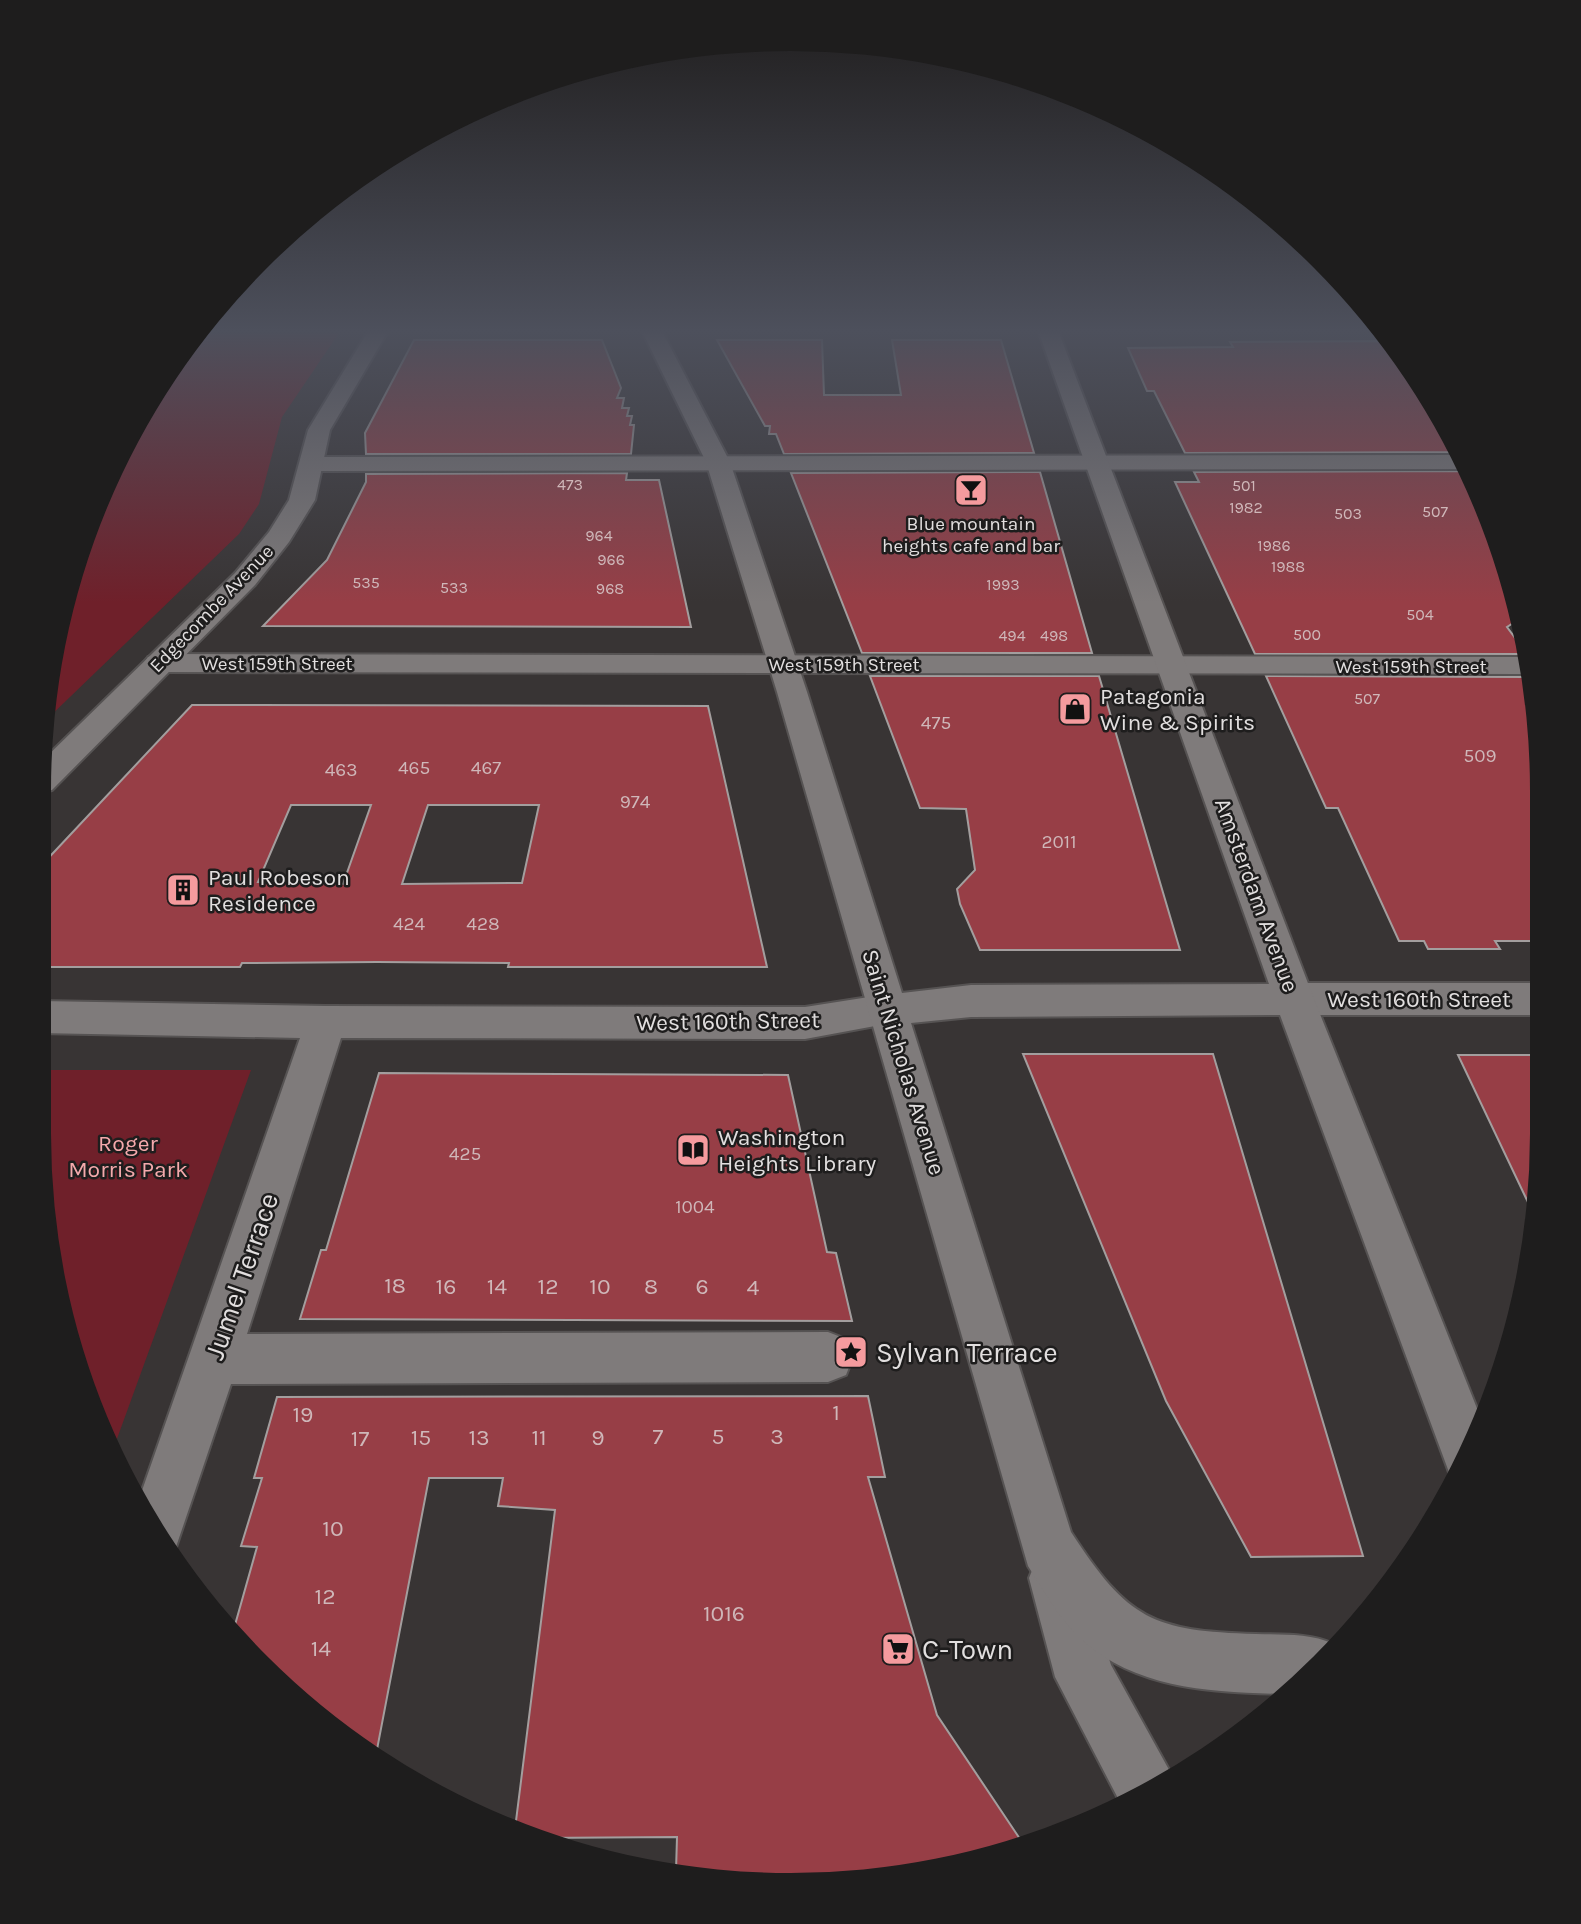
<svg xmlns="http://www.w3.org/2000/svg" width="1581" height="1924" font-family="Karla,sans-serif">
	<rect width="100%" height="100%" fill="#383434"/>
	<!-- green -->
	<path fill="#6f202a" d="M198,333H339L282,417L259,504L239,534L42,724L53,643L96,503L165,373Z
		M39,1070H251L114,1447L64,1328L39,1134Z"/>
	<!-- building -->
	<path fill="#973e46" stroke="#a39e9e" stroke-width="2" fill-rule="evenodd" d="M414,340H602L621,388L617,398H624L622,408H629L627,416H632L630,425H634L631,454H366L365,433Z
		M717,340H822L824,395H901L892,340H1001L1034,453L784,454L776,434H769L770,426H765Z
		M1392,341L1461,452L1185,453L1154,391H1147L1128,348L1233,347L1230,342Z
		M1470,471L1517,596L1521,618L1507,627L1527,654H1255L1175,482H1199L1194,472Z
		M1040,472L1092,653H862L791,473Z
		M627,473L626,480H659L691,627L263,626L327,560L366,482V474Z
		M870,676H1099L1180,950H980L960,904L957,889L975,870L966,809L920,808Z
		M1266,676L1530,677L1541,742V941H1495L1500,949H1428L1424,941H1399L1338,808H1326Z
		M192,705L708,706L767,967H508L509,963L377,962L242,963L240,967H39L40,867ZM291,805H371L343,884L258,882ZM428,805H539L522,883L402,884Z
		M1023,1054H1213L1363,1556L1251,1557L1166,1401Z
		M1458,1055H1541V1182L1535,1217Z
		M379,1073L788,1075L827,1252L836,1253L852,1321L300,1319L321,1250H326Z
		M868,1396L885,1477H868L937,1715L1022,1842L937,1871L741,1884L676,1871L677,1837L534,1838L515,1829L555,1510L498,1506L503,1478H429L375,1760L258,1665L233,1632L257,1547L241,1546L262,1478H254L277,1397Z"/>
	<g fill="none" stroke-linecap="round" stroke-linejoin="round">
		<defs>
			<path id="minor" d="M1463,455L1469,469L312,471L304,469L300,464L304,459L312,457Z
				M159,654L1527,657L1530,674L159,672L148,669L144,663L148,657Z
				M1294,983H1541V1015H1294L1280,1010L1274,999L1280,988Z
				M888,994L902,999L908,1010L902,1021L805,1039L341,1038L247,1334L828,1332L846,1339L853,1357L846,1375L828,1382L231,1384L175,1550L172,1552L139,1509L137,1505L300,1038L39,1033V1001L326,1006L805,1007Z
				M1057,1550L1077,1558L1111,1665L1173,1777L1123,1808L1055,1677L1029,1578L1037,1558Z"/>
			<path id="tertiary" d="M367,333H387L330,430L315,500L289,542L255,585L52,790L40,793V763L235,573L269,532L289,500L308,430Z"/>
			<path id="secondary" d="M643,333H663L730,462L807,692L902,993L971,985L1269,984L1039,333H1059L1314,999L1482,1421L1458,1478L1450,1475L1443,1456L1280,1015L971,1017L911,1023L1071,1532C1128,1620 1153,1631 1256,1634C1283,1635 1309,1633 1334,1644L1285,1694C1213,1692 1138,1690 1082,1640C1059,1619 1044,1591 1028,1566L777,692L706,462Z"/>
		</defs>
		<!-- minor casing -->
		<use href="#minor" stroke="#565353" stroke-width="4"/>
		<!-- tertiary casing -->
		<use href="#tertiary" stroke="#565353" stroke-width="4"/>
		<!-- secondary casing -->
		<use href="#secondary" stroke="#565353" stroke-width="4"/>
		<!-- minor -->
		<use href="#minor" fill="#7f7b7b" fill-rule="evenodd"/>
		<!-- tertiary -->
		<use href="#tertiary" fill="#7f7b7b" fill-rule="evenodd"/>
		<!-- secondary -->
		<use href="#secondary" fill="#7f7b7b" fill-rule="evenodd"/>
	</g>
	<!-- sky -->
	<linearGradient id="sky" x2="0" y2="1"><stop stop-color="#1f1d1d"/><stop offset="0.55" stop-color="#4d505c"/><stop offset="1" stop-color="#4d505c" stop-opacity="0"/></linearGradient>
	<rect width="1581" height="602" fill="url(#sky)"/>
	<!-- icons -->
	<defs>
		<symbol id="bar-square" viewBox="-11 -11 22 22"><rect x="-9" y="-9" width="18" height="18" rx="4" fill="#f59b9e" stroke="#1e1d1d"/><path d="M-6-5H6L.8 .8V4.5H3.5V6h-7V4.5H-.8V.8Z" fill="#111"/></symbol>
		<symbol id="shop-square" viewBox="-11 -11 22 22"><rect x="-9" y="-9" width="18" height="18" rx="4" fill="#f59b9e" stroke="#1e1d1d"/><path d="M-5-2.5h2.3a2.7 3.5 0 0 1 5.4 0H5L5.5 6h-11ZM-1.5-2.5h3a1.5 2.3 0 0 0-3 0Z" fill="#111"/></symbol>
		<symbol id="building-square" viewBox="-11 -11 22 22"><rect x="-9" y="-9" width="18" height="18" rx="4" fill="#f59b9e" stroke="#1e1d1d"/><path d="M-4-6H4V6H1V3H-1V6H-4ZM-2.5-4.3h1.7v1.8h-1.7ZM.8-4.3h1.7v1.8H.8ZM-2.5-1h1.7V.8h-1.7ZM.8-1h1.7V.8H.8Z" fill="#111"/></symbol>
		<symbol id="library-square" viewBox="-11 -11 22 22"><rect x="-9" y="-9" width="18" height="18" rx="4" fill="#f59b9e" stroke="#1e1d1d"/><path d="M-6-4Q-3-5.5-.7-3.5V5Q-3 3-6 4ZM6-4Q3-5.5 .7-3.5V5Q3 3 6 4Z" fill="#111"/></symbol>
		<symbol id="sight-square" viewBox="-11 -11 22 22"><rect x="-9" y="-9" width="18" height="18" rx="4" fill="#f59b9e" stroke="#1e1d1d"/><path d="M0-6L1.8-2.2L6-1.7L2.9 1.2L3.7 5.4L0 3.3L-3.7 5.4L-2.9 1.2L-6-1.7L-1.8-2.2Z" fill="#111"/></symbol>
		<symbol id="supermarket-square" viewBox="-11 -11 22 22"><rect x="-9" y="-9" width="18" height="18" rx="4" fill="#f59b9e" stroke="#1e1d1d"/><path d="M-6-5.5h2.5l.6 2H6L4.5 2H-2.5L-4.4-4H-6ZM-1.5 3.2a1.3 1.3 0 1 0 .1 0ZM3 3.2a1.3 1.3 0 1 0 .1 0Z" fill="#111"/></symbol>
	</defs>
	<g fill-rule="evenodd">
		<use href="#bar-square" x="952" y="471" width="38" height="38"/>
		<use href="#shop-square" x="1056" y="690" width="38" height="38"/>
		<use href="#building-square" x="164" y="871" width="38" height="38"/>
		<use href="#library-square" x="674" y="1131" width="38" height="38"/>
		<use href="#sight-square" x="832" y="1333" width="38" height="38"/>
		<use href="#supermarket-square" x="879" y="1630" width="38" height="38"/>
	</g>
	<g text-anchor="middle" stroke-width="5" stroke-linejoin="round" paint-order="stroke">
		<!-- far-number labels -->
		<g font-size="16" fill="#cfb7b9">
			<text x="570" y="490">473</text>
			<text x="1244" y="491">501</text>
			<text x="1246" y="513">1982</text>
			<text x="1435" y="517">507</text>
			<text x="1348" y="519">503</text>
			<text x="599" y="541">964</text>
			<text x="1274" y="551">1986</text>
			<text x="611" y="565">966</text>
			<text x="1288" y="572">1988</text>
			<text x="366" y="588">535</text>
			<text x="1003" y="590">1993</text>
			<text x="454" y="593">533</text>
			<text x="610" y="594">968</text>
			<text x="1420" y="620">504</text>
			<text x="1307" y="640">500</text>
			<text x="1012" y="641">494</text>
			<text x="1054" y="641">498</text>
			<text x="1367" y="704">507</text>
		</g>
		<!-- far-poi labels -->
		<g font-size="19" fill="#e2dfdf" stroke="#1e1d1d">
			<text x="971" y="530">Blue mountain<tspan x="971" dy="22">heights cafe and bar</tspan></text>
		</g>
		<!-- far-street labels -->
		<g font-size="19" fill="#e2dfdf" stroke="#1e1d1d">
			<text transform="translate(211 608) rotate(-46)" y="7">Edgecombe Avenue</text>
			<text x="277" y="670">West 159th Street</text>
			<text x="844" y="671">West 159th Street</text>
			<text x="1411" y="673">West 159th Street</text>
		</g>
		<!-- number labels -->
		<g font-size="19" fill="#cfb7b9">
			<text x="936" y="729">475</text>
			<text x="1480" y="762">509</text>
			<text x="414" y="774">465</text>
			<text x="486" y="774">467</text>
			<text x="341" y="776">463</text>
			<text x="635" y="808">974</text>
			<text x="1059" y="848">2011</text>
			<text x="409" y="930">424</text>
			<text x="483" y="930">428</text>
			<text x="465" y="1160">425</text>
			<text x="695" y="1213">1004</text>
		</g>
		<!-- poi labels -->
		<g font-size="23" fill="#e2dfdf" stroke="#1e1d1d" text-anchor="start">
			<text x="1100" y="704">Patagonia<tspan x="1100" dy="26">Wine &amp; Spirits</tspan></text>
			<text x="208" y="885">Paul Robeson<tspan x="208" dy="26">Residence</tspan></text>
			<text x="718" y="1145">Washington<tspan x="718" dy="26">Heights Library</tspan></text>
		</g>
		<!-- street labels -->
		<g font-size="23" fill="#e2dfdf" stroke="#1e1d1d">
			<text transform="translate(1257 895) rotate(70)" y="8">Amsterdam Avenue</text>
			<text x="1419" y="1007">West 160th Street</text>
			<text transform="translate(728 1021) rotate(-1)" y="8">West 160th Street</text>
			<text transform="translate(904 1062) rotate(73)" y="8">Saint Nicholas Avenue</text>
		</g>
		<!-- park labels -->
		<g font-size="23" fill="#f5a9ac" stroke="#1e1d1d">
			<text x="128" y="1151">Roger<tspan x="128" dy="26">Morris Park</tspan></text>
		</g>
		<!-- near-number labels -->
		<g font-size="23" fill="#cfb7b9">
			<text x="395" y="1293">18</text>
			<text x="446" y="1294">16</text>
			<text x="497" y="1294">14</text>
			<text x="548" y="1294">12</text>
			<text x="600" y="1294">10</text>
			<text x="651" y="1294">8</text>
			<text x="702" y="1294">6</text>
			<text x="753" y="1295">4</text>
			<text x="836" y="1420">1</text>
			<text x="303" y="1422">19</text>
			<text x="658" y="1444">7</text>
			<text x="718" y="1444">5</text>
			<text x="777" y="1444">3</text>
			<text x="421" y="1445">15</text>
			<text x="479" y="1445">13</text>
			<text x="539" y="1445">11</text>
			<text x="598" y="1445">9</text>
			<text x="360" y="1446">17</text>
			<text x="333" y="1536">10</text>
			<text x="325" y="1604">12</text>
			<text x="724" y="1621">1016</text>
			<text x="321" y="1656">14</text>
		</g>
		<!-- near-street labels -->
		<g font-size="28" fill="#e2dfdf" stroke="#1e1d1d">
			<text transform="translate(241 1276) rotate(-71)" y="10">Jumel Terrace</text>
		</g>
		<!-- near-poi labels -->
		<g font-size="28" fill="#e2dfdf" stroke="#1e1d1d" text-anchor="start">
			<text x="876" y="1362">Sylvan Terrace</text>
			<text x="922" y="1659">C-Town</text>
		</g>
	</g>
	<!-- crop -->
	<path d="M0 0H1581V1924H0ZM790 51H791A739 739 0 0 1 1530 790V1134A739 739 0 0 1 791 1873H790A739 739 0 0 1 51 1134V790A739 739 0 0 1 790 51Z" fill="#1e1d1d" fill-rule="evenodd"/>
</svg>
